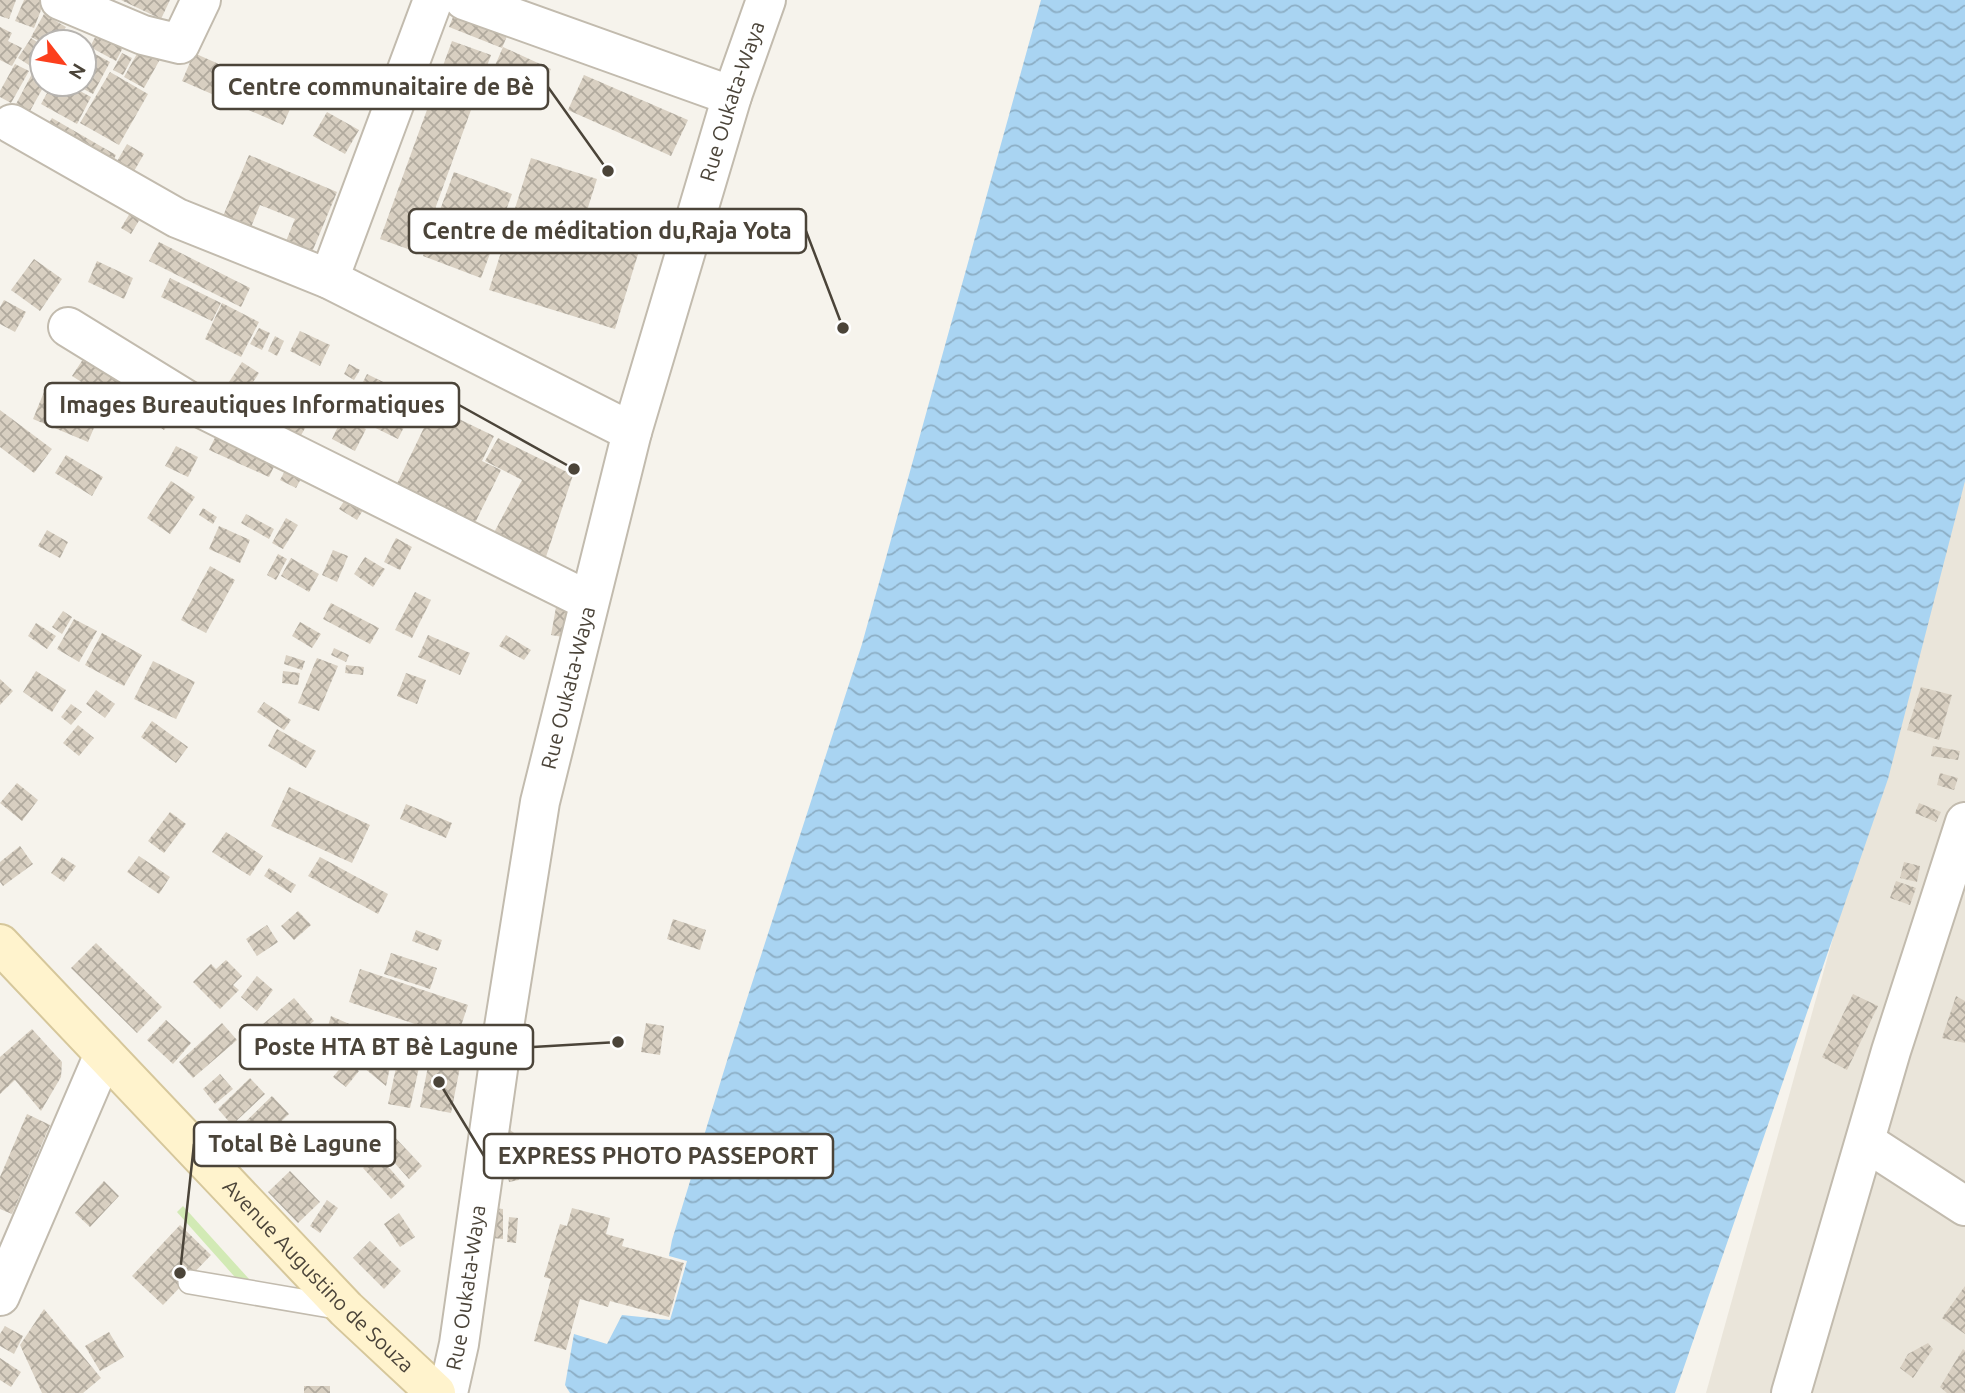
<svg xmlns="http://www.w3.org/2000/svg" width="1965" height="1393" font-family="Ubuntu,sans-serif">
	<defs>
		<pattern id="water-waves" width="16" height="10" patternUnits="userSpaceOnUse" patternTransform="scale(1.75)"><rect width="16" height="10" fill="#a9d4f2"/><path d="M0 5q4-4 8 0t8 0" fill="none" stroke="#8caec5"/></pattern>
		<pattern id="building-cross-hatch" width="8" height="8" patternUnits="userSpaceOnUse" patternTransform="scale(1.75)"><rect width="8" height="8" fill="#d8cfc1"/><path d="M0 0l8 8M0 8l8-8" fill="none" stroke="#b1aa9e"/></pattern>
	</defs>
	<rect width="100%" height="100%" fill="#f6f3ec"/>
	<!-- residential -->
	<path fill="#eae5da" d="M1965,465V1393H1706Z"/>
	<!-- green -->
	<path fill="#d2eab5" d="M183,1206L249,1279L242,1285L177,1212Z"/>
	<!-- water -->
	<path fill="url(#water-waves)" d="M1041,0H1965V481L1888,779L1675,1393H570L565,1385L574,1334L607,1344L622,1315L670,1320L687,1261L669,1256L672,1240L730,1051L862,644Z"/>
	<!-- building -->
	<path fill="url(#building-cross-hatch)" d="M0,0H16L9,19L0,16Z
		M24,0H45L34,28L15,21Z
		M121,0H170L161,19Z
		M457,7L510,29L502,48L449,27Z
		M108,12L134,26L116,61L90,47Z
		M44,14L66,27L57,42H41L31,37Z
		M0,27L12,33L8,41L22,48L12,66L0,60Z
		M148,34L168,45L144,88L124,77Z
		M31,38L42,45V51L32,67L18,58Z
		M452,41L491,55L419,253L380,239Z
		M503,47L551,69L541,89L494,68Z
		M84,48L110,62L93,94L74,84H84Z
		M122,53L132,58L123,75L113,70Z
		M194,53L295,98L283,125L182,81Z
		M42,55V84H45L30,111L16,104Z
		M15,64L29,71L11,103L0,97V91Z
		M110,72L148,94L119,145L80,123Z
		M584,75L688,120L671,156L568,110Z
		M52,84H67L91,97L77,124L41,104Z
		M327,112L359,130L345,154L313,136Z
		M52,118L116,155L106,173L41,136Z
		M127,144L144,154L126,185L109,175Z
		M249,155L337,192L310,257L284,246L295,219L260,205L245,242L217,230Z
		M531,158L597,179L584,220L643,238L615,329L489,290Z
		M454,172L512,194L481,278L423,256Z
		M130,213L140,219L131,234L121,228Z
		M159,242L250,288L241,307L149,261Z
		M34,259L62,279L40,311L11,290Z
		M97,261L133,278L124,299L88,282Z
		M170,278L221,303L212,321L161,297Z
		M4,300L26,312L15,332L0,324V307Z
		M222,303L259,322L241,357L205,339Z
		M259,328L270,333L262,350L250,344Z
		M300,331L330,345L320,366L290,351Z
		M275,336L284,341L277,356L268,351Z
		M89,350L133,378L116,404L72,376Z
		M242,362L259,373L244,396L227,385Z
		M349,364L360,370L354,380L344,374Z
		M367,374L418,399L398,439L347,414Z
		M48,382L104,404L88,442L33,419Z
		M135,382L178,411L164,430L122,401Z
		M300,402L315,410L299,439L285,431Z
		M434,407L494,436L482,461L501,470L470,533L391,496Z
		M0,410L52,449L34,473L0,447Z
		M342,418L366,429L355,451L332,439Z
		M221,425L281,452L269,477L209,450Z
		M498,438L573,475L542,569L489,542L522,480L485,461Z
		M176,446L198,457L188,477L165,466Z
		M66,455L103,477L92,496L55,473Z
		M292,458L308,466L296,488L280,480Z
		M171,481L195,497L170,534L147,518Z
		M355,484L372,495L357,520L339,509Z
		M203,508L217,517L213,524L199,515Z
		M246,514L274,529L269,539L241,523Z
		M286,518L298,525L283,549L272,543Z
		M219,526L250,540L240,563L209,549Z
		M47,530L68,542L60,558L38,546Z
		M396,538L412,547L400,570L384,562Z
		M333,550L348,556L337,582L322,575Z
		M278,554L287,559L276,580L267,575Z
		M365,557L385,569L373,587L354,574Z
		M291,558L319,574L309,592L281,576Z
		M210,566L235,580L206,633L181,620Z
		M415,592L431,600L412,638L395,630Z
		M558,596L570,598L563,637L551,635Z
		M331,603L379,628L370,644L323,619Z
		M63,611L72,617L62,634L52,627Z
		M74,619L97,631L79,662L57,649Z
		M300,622L321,634L312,648L292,636Z
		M36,623L56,636L47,649L28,636Z
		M102,633L142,655L124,686L85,665Z
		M428,635L470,653L460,675L418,657Z
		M506,635L531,650L524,660L499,646Z
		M334,648L349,655L346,662L331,655Z
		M286,655L305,661L302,670L284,664Z
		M317,658L338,666L319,711L298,703Z
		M153,661L195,682L176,719L134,699Z
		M346,665L364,667L363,675L345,673Z
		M36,671L66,690L52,712L23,692Z
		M283,671L300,673L298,685L282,683Z
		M406,673L426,680L417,704L397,696Z
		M0,679L13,691L0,705Z
		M1921,687L1952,695L1939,740L1907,730Z
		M96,690L115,704L105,718L86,704Z
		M264,702L291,720L284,730L257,712Z
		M71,704L82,712L71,725L61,717Z
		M152,721L188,747L176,763L141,737Z
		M78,725L94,738L79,756L63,743Z
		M277,729L316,751L306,768L268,746Z
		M1933,746L1960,751L1958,760L1931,756Z
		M1940,773L1958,778L1954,790L1937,785Z
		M17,783L38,800L22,821L0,803Z
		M289,787L370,825L352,863L271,826Z
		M1919,803L1941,812L1936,822L1915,813Z
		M406,804L452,823L446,838L400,819Z
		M170,812L186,824L164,853L148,841Z
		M226,832L263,856L250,876L212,852Z
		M20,846L33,864L3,886L0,882V862Z
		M139,856L170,877L159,894L127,872Z
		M62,857L76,866L64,882L51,873Z
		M320,857L388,894L378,914L308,876Z
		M1904,862L1920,866L1917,882L1900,878Z
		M269,868L296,885L291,893L264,876Z
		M1896,881L1916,888L1910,905L1890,898Z
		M298,911L311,925L294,940L281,926Z
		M673,919L706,930L700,950L667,939Z
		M267,925L278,942L257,956L246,939Z
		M416,930L442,940L438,951L412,941Z
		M96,943L162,1007L137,1033L71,968Z
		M391,953L437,968L430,989L384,974Z
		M226,960L242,976L233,985L239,990L220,1009L193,982L211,964L216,969Z
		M360,969L468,1005L457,1038L349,1002Z
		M257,976L273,990L257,1011L241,997Z
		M1853,994L1878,1006L1847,1070L1822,1057Z
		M1956,996L1965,1001V1043L1942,1038Z
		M294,998L314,1021L263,1064L244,1040Z
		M331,1016L395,1044L386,1086L325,1036Z
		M166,1020L191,1043L173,1064L147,1040Z
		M222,1023L237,1040L193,1078L179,1062Z
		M646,1023L664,1026L660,1055L641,1052Z
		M32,1029L62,1062L61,1077L41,1111L15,1080L0,1094V1057Z
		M402,1041L424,1045L410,1108L388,1104Z
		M431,1051L462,1057L451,1113L420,1107Z
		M346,1061L359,1071L346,1087L333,1077Z
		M220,1074L233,1089L215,1104L203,1089Z
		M250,1078L265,1094L232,1125L218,1109Z
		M272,1096L289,1114L252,1149L236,1131Z
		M27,1114L50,1125L12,1214L0,1209V1177Z
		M388,1130L422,1166L409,1179L376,1142Z
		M510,1130L521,1138L512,1148L502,1139Z
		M276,1131L295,1146L278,1167L259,1152Z
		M378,1155L405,1186L391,1199L363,1168Z
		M515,1165L519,1180L509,1182L506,1168Z
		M290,1171L320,1202L298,1223L268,1192Z
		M104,1181L119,1196L90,1227L75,1213Z
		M327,1200L338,1208L320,1233L310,1226Z
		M492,1208L503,1209V1239L492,1238Z
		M572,1208L610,1218L606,1234L624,1239L622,1246L684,1263L669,1317L610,1301L608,1307L580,1299L566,1350L534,1341L551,1279L544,1277L560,1224L567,1226Z
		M399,1213L415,1237L400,1247L384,1224Z
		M509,1217L518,1218L516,1243L507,1242Z
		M180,1225L211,1255L163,1305L132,1276Z
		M370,1241L401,1271L384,1289L353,1258Z
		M1965,1286V1334L1942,1318Z
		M44,1309L101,1378L83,1393H42L20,1345Z
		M5,1326L23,1336L14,1354L0,1346V1334Z
		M109,1332L124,1357L100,1371L85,1346Z
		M1928,1343L1933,1349L1913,1378L1900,1368L1908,1354Z
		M1963,1349L1965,1351V1393H1947L1940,1387Z
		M0,1358L21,1372L11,1387L0,1380Z
		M304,1386H330V1393H304Z"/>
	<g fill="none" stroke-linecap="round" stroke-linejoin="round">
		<defs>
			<path id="service" d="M190,1282L342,1308"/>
			<g id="minor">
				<path d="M60,0L143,35L180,44L201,0"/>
				<path d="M464,0L732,96"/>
				<path d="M12,124L177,218L329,279L632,432"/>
				<path d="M329,279L433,0"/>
				<path d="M68,327L193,404L589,601"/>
				<path d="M1866,1142L1965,1206"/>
				<path d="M0,1296L104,1054"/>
				<path id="s1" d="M448,1393L459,1344L504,1027L540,802L632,432L732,96L766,0"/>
				<path d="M1791,1393L1891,1051L1965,822"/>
			</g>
			<g id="secondary">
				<path id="s2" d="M0,944L346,1309L436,1393"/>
			</g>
		</defs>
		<!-- service casing -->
		<use href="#service" stroke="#c2bbae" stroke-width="26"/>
		<!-- minor casing -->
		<use href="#minor" stroke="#c2bbae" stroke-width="42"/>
		<!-- secondary casing -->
		<use href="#secondary" stroke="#d6c79b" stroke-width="42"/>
		<!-- service -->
		<use href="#service" stroke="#fff" stroke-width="23"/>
		<!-- minor -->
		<use href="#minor" stroke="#fff" stroke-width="38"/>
		<!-- secondary -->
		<use href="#secondary" stroke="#fff3cd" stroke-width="38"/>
	</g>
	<g text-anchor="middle" stroke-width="7" stroke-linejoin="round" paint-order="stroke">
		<!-- street labels -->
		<g font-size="21" fill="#4b4439" stroke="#fff">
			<text dy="7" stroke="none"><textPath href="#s1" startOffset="1325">Rue Oukata-Waya</textPath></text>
			<text dy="7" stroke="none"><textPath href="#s1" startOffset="716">Rue Oukata-Waya</textPath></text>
			<text dy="7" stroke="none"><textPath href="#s2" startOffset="460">Avenue Augustino de Souza</textPath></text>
			<text dy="7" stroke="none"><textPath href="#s1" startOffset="107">Rue Oukata-Waya</textPath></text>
		</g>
	</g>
	<!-- callouts -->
	<path fill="none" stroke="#4b4439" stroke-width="2.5" d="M608 171L548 87M843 328L806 231M574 469L459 405M618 1042L533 1047M180 1273L194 1144M439 1082L484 1156"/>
	<g fill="#4b4439" stroke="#fff" stroke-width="2.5">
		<circle cx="608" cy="171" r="7"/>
		<circle cx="843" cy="328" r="7"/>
		<circle cx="574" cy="469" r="7"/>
		<circle cx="618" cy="1042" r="7"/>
		<circle cx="180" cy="1273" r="7"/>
		<circle cx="439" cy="1082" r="7"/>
	</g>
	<g fill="#fff" stroke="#4b4439" stroke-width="2.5">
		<rect x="213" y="65" width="335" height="44" rx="7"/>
		<rect x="409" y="209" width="397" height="44" rx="7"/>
		<rect x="45" y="383" width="414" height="44" rx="7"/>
		<rect x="240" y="1025" width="293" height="44" rx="7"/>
		<rect x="194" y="1122" width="201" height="44" rx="7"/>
		<rect x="484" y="1134" width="349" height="44" rx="7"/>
	</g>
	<g font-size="23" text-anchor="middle" font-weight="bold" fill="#4b4439">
		<text x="381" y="95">Centre communaitaire de Bè</text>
		<text x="607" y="239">Centre de méditation du,Raja Yota</text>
		<text x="252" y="413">Images Bureautiques Informatiques</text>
		<text x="386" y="1055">Poste HTA BT Bè Lagune</text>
		<text x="295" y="1152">Total Bè Lagune</text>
		<text x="658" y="1164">EXPRESS PHOTO PASSEPORT</text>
	</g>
	<!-- north arrow -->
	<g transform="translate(63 63) rotate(121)"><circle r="33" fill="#ffffff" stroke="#b7b4b0" stroke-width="2"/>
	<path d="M0-5L12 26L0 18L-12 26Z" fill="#fc3f1d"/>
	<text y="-10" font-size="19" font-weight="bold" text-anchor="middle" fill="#4b4439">N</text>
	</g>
</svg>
